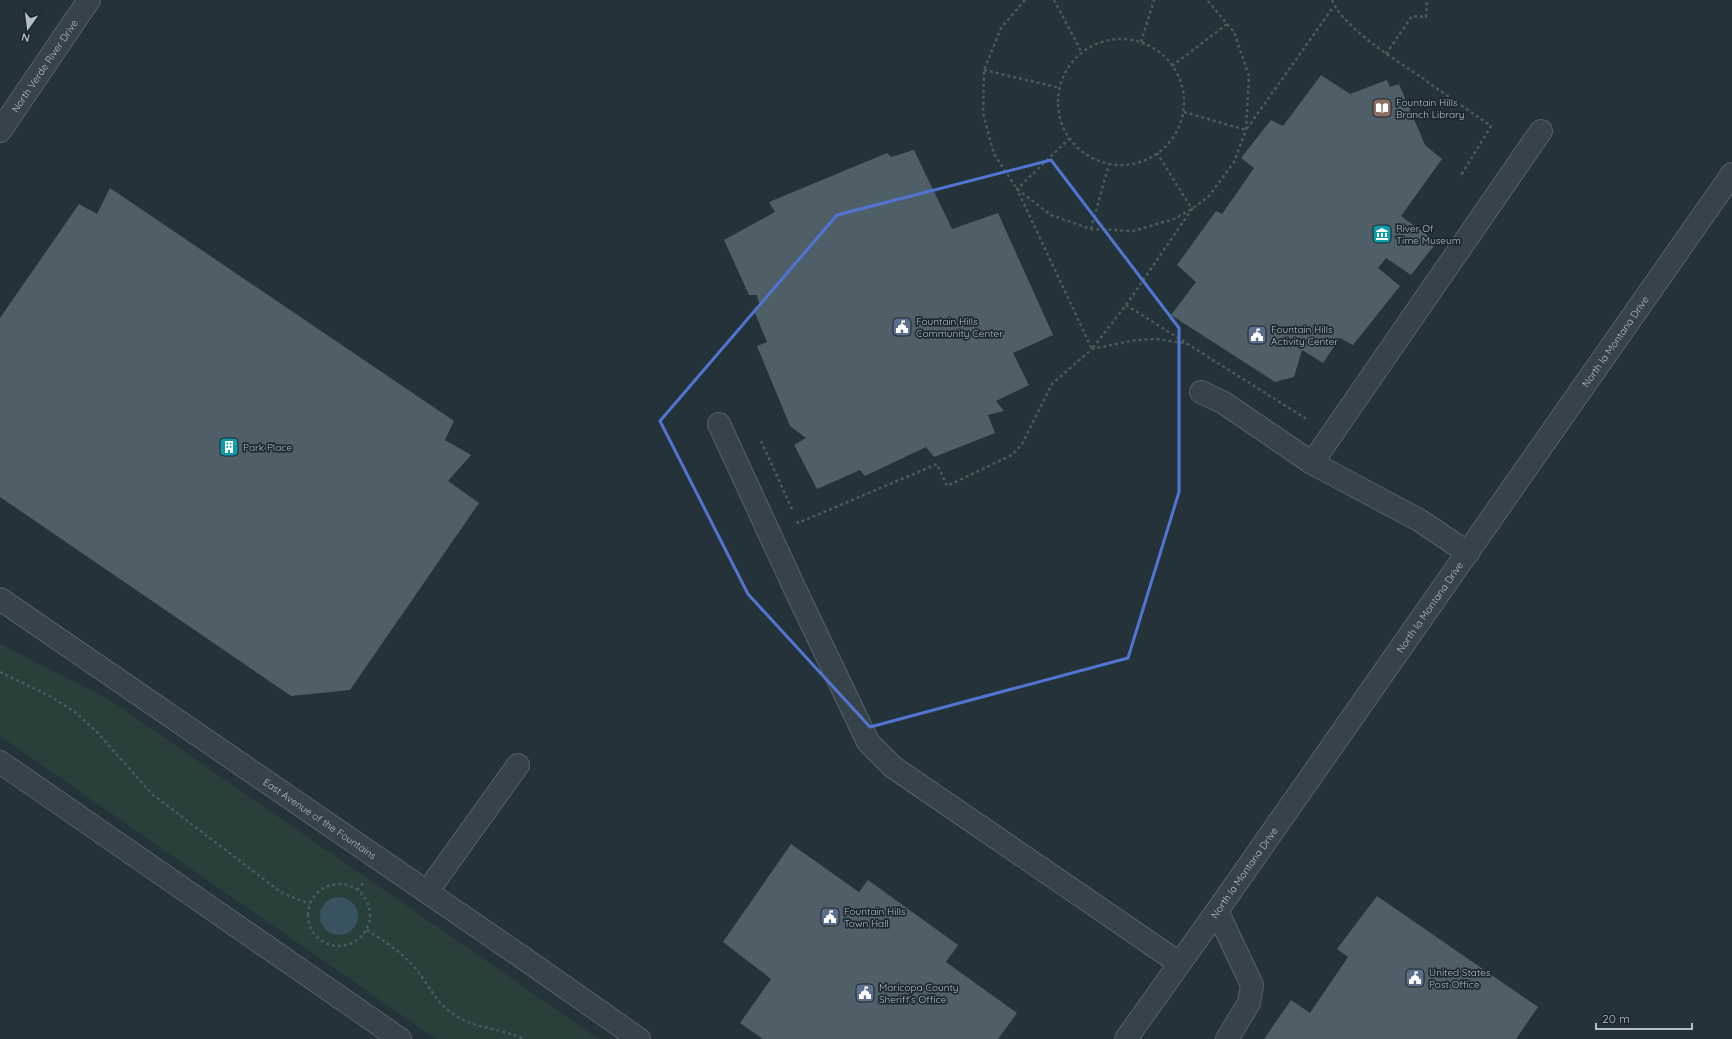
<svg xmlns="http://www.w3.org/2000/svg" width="1732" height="1039" font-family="Quicksand,sans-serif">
	<rect width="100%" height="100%" fill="#243239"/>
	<!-- green -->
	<path fill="#293f3a" d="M0,644L107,698L599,1039H436L0,736Z"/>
	<!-- water -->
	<path fill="#39525f" d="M320 916a19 19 0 1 1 38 0a19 19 0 1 1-38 0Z"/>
	<!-- building -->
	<path fill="#4f5f68" d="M1321,75L1350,94L1387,80L1390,87L1399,84L1425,145L1442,159L1401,216L1437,242L1411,275L1386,258L1378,268L1400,286L1353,345L1340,338L1323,363L1302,350L1294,377L1275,382L1171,315L1196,282L1177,265L1216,211L1222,214L1254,168L1241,158L1271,120L1283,126Z
		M914,150L952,229L998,213L1053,335L1013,353L1029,385L996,401L1004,411L988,415L995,433L934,457L926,447L865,476L860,470L817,489L794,445L806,438L790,426L757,346L767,342L755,313L760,307L757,295H749L724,240L775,212L769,202L887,153L891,157Z
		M110,188L454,421L445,440L471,455L448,481L479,503L350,690L291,696L0,497V318L79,204L97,214Z
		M791,844L859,892L868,880L958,945L946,962L1017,1013L998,1039H763L740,1023L771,979L723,942Z
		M1377,896L1538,1007L1516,1039H1264L1291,1000L1310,1013L1348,957L1337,949Z"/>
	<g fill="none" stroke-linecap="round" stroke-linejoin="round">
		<defs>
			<g id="minor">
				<path id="s1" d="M0,131L89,0"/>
				<path d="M1201,392L1224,403L1312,463L1419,520L1468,553"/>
				<path d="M719,424L795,589L868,742L893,767L1179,963"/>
				<path d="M1312,463L1541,131"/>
				<path id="s2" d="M0,599L519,955L639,1039"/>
				<path d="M0,762L400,1039"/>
				<path d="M427,892L518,765"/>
				<path d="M1217,911L1252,985L1249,1003L1227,1039"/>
				<path id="s3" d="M1126,1039L1217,911L1732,174"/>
			</g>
		</defs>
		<!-- minor casing -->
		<use href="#minor" stroke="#556168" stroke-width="24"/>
		<!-- path -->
		<path stroke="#475c59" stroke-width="2.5" stroke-dasharray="3 3" stroke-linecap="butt" d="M1025,0L1001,28L984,70L983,113L994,154L1017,189L1051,215L1091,229L1133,231L1174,219L1192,209L1209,196L1234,162L1246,130L1249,76L1234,32L1207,0
			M1054,0L1082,53
			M1332,0C1343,28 1396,60 1421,77C1444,94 1468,110 1491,126L1460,177
			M1058 102a63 63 0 1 1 126 0a63 63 0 1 1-126 0Z
			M1141,42L1154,0
			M1386,54L1412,16L1426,17L1427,0
			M1172,66L1227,24
			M984,70L1060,88
			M1184,112L1246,130L1334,6
			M1070,138L1017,189L1092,349L1126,305L1192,209L1157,153
			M1091,229L1109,164
			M1126,305L1308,420
			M761,441L792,509
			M797,521L798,523L937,464L947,486L1012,455L1022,444L1052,384L1092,349L1136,340L1157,339L1188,344
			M0,672L50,696L75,712L96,731L152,794L282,893L310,904
			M308 915a31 31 0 1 1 62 0a31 31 0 1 1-62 0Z
			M357,890L363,883
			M367,930C384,941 402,952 415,968C428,983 435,1002 452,1013C473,1029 501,1028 524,1039"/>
		<!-- minor -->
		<use href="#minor" stroke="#37434a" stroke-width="22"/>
	</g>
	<!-- marked area -->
	<path fill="none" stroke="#5275d2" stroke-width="3" stroke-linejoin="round" d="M1051,160L1179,328V492L1128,658L870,727L748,594L660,421L837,215Z"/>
	<!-- icons -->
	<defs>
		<symbol id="library-square" viewBox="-11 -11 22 22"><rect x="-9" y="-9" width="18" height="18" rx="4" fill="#8d6e63" stroke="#1c282f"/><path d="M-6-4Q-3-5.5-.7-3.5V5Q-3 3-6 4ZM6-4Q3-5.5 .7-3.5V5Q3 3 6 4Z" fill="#fff"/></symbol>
		<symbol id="museum-square" viewBox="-11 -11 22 22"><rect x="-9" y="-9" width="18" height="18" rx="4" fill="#0f9aa8" stroke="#1c282f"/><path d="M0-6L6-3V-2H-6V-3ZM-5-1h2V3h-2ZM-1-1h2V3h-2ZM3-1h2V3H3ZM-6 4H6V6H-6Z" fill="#fff"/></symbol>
		<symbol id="civic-square" viewBox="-11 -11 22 22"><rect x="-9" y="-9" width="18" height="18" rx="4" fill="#5c6f8a" stroke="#1c282f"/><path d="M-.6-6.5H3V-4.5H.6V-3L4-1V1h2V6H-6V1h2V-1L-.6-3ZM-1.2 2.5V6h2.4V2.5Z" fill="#fff"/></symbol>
		<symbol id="building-square" viewBox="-11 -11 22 22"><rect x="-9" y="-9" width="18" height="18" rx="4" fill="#0f9aa8" stroke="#1c282f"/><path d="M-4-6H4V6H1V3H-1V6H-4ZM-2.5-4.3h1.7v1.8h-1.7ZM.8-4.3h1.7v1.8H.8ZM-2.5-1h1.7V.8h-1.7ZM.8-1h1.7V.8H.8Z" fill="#fff"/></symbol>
	</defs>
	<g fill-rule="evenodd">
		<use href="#library-square" x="1371" y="97" width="22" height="22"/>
		<use href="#museum-square" x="1371" y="223" width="22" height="22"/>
		<use href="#civic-square" x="891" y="316" width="22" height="22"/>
		<use href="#civic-square" x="1246" y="324" width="22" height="22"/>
		<use href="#building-square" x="218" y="436" width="22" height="22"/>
		<use href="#civic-square" x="819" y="906" width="22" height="22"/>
		<use href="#civic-square" x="1404" y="967" width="22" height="22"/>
		<use href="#civic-square" x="854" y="982" width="22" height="22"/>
	</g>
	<g text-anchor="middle" stroke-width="3.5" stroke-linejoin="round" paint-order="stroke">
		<!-- street labels -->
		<g font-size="10" fill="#b3bec6" stroke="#1c282f">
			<text dy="4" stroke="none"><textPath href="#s1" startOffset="79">North Verde River Drive</textPath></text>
			<text dy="4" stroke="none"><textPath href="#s3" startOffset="852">North la Montana Drive</textPath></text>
			<text dy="4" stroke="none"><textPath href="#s3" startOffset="528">North la Montana Drive</textPath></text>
			<text dy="4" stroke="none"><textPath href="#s2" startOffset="388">East Avenue of the Fountains</textPath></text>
			<text dy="4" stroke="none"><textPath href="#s3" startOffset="204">North la Montana Drive</textPath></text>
		</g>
		<!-- poi labels -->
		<g font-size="10" fill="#b3bec6" stroke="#1c282f" text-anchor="start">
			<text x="1396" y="106">Fountain Hills<tspan x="1396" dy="12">Branch Library</tspan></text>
			<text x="1396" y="232">River Of<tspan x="1396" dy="12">Time Museum</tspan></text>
			<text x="916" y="325">Fountain Hills<tspan x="916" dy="12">Community Center</tspan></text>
			<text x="1271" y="333">Fountain Hills<tspan x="1271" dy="12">Activity Center</tspan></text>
			<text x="243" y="451">Park Place</text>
			<text x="844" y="915">Fountain Hills<tspan x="844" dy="12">Town Hall</tspan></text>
			<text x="1429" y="976">United States<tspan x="1429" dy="12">Post Office</tspan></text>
			<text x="879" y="991">Maricopa County<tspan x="879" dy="12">Sheriff's Office</tspan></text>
		</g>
	</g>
	<!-- north arrow -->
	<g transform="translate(28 28) rotate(194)" stroke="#1c282f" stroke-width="3" paint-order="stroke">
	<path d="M0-3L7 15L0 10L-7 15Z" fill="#b3bec6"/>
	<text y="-6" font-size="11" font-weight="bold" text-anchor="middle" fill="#b3bec6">N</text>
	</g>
	<!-- scale -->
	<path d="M1596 1023v6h96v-6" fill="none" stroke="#b3bec6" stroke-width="2"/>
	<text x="1602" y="1023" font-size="12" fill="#b3bec6" stroke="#1c282f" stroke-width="3" paint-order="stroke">20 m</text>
</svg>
